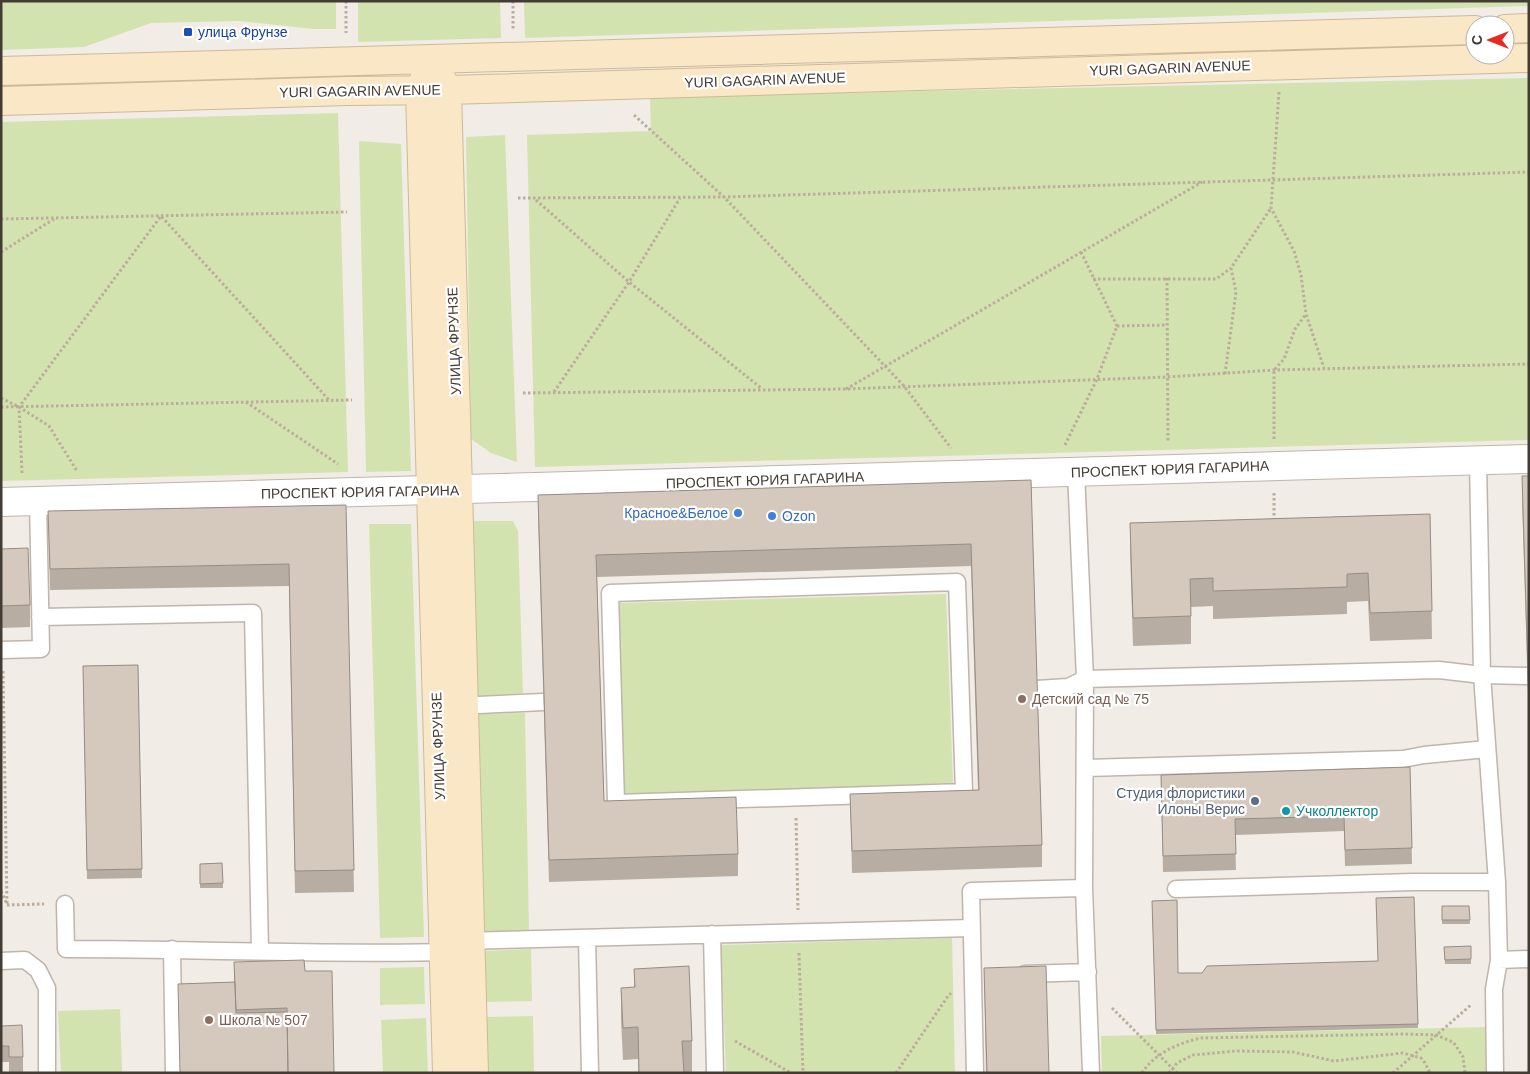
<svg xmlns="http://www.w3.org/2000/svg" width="1530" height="1074" font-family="Arial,sans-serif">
	<rect width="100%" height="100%" fill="#f1ece5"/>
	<!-- green -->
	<path fill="#d3e3b0" d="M1,1H336V29H313L239,21L151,23L84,47L1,50Z
		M358,1H500L501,38L358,42Z
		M524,1H1529V6L525,38Z
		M1529,78V440L535,467L527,135L651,131L650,97Z
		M338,113L348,472L1,481V122Z
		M505,135L517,462L491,453L471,439L466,137Z
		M359,141L401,144L411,471L366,472Z
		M474,521H513L518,531L523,693L478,696L472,534Z
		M369,524H411L424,937L380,938Z
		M946,594L953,783L624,795L619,603Z
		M525,713L529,931L484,932L479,714Z
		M952,938L955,1073H726L721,945Z
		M531,949L532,1001L485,1002L484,951Z
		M424,967L425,1004L380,1005V968Z
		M120,1009L122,1073H61L58,1011Z
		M533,1016L534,1073H486L485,1017Z
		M426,1018L428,1073H383L381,1020Z
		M1485,1027L1486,1073H1102L1101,1036Z"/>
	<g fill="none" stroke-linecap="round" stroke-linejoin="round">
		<defs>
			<path id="lane" d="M1478,460L1482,675L1497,882L1499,960L1494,989L1495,1073
				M1076,472L1085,679L1084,888L1091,1073
				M957,582L964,792L616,803L610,593Z
				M40,617L253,613L260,951
				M1,650L41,649L38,501
				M1037,689L1068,687L1085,679L1439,670L1482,675L1527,676
				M457,706L543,702
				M1086,768L1403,759L1424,755L1487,749
				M1176,889L1412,882H1497
				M65,904L66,949C195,949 323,955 451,952
				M712,934L715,1073
				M587,938L590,1073
				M462,941L972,928
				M172,949L174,1073
				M1499,960L1529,959
				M1,961L25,960L38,970L47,988V1073
				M1025,974L1088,972
				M975,1073L971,891L1084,888"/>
			<path id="street" d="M1,502L1529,459"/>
			<path id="secondary" d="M1505,29L1529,28
				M1,71L1475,30
				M426,74L420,90L447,1073
				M439,74L447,90L474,1073
				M1,101L347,91L447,90L1529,58"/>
		</defs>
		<!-- lane casing -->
		<use href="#lane" stroke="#bfb5ab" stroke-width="19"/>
		<!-- street casing -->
		<use href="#street" stroke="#bfb5ab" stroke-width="30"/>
		<!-- secondary casing -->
		<use href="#secondary" stroke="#ceb997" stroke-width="30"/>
		<!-- path -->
		<path stroke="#bcac9b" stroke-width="3" stroke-dasharray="2.5 2.5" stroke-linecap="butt" d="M346,1V33
			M513,1V29
			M1279,92L1271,208L1294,251L1301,275L1306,314L1324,368
			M634,115L724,197L904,386L951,448
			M518,198L724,197L1529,172
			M536,200L629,282L761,388
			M1,219L347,212
			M1,252L54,219
			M1081,252L1117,326
			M1167,278L1168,443
			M1093,279H1216L1231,268
			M1225,374L1236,292L1231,268L1271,208
			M846,389L1202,182
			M554,392L629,282L680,198
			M523,393L845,389L1167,377L1274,370L1529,364
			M1,398L19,407L49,426L77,471
			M246,402L338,464
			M1,407L352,400
			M1274,439V370L1284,359L1295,329L1306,314
			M1065,445L1097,379L1117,326L1167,325
			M22,473L19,407L161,216L329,400
			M1274,493V522
			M3,671L7,905
			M796,818L798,910
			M1,891L6,902
			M7,905L44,904
			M799,953L803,1073
			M1112,1008L1177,1073
			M735,1041L791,1073
			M896,1073L948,996L951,993
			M1142,1073C1155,1053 1178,1043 1201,1038L1402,1034L1436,1035L1453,1042L1458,1049L1463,1057L1465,1073
			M1169,1073L1177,1063L1193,1055L1236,1051L1293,1052L1334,1061L1403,1053L1421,1058L1425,1063L1430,1073
			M1393,1073L1472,1004"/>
		<!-- lane -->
		<use href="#lane" stroke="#fff" stroke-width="16"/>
		<!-- street -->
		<use href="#street" stroke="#fff" stroke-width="28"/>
		<!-- secondary -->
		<use href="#secondary" stroke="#fae7c6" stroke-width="28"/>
	</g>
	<!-- wall -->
	<path fill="#b7ada3" d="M1522,476H1529V727L1522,498Z
		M1031,480L1042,845V867L852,873L850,794L978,790L971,566L597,577L604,801L738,854V876L549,882L538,517V495Z
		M346,505L354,892L295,893L289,586L50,590L48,511Z
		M1430,514L1432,639L1370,641L1368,601L1347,602V614L1213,619V606L1191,607V644L1133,646L1130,551V523Z
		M1,549L30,605V627L1,628Z
		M138,665L142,878L87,879L83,666Z
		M1410,767L1412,864L1345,866L1344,831L1235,835L1236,870L1163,872L1161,775Z
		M222,863L223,888H200V864Z
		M1414,897L1418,1028L1156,1034L1152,901L1178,973H1202L1378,961Z
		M1442,906H1469L1470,924H1442Z
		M1471,946V964H1445L1444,947Z
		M234,962L305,971L334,1073L178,984L234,982Z
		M984,968L1049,1073H986Z
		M634,969L692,1041V1072L638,1073V1059L623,1060L621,1020V988H634Z
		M1,1026L23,1057V1073H9V1062H1Z"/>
	<!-- building -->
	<path fill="#d5c9be" stroke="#958d85" d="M1522,476H1529V706Z
		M1031,480L1042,845L852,851L850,794L979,790L971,544L596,555L604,801L736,797L738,854L549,860L538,495Z
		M346,505L354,870L295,871L289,564L50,569L48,511Z
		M1430,514L1432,611L1370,613L1368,573L1347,574V587L1213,591V578L1190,579L1191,616L1133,618L1130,523Z
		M28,548L30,605L1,606V549Z
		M138,665L142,869L87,870L83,666Z
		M1410,767L1412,848L1345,850L1344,816L1235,819L1236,854L1163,856L1161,775Z
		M222,863L223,883L200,884V864Z
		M1414,897L1418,1024L1156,1030L1152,901L1177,900L1178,973H1202L1207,966L1378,961L1376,898Z
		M1442,906H1469L1470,920H1442Z
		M1471,946V959L1445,960L1444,947Z
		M304,960L305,971H332L334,1073H288L287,1008L236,1010L234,962Z
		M689,966L692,1041H682L684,1073H639L638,1027L623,1028L621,988L635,987L634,969Z
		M1046,966L1049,1073H987L984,968Z
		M235,982L236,1013L287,1012L288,1073H180L178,984Z
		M22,1025L23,1057H9V1046H1V1026Z"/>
	<!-- markers -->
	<rect fill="#1a4fb4" stroke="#fff" stroke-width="2" x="183" y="27" width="10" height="10" rx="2.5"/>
	<g fill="#3f7fe0" stroke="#fff" stroke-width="2">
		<circle cx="738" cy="513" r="5"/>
		<circle cx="772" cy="516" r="5"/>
	</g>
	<g fill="#8d6e63" stroke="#fff" stroke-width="2">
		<circle cx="1022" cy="699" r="5"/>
		<circle cx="209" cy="1020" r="5"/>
	</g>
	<circle fill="#5c6f8a" stroke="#fff" stroke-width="2" cx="1255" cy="801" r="5"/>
	<circle fill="#0f9aa8" stroke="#fff" stroke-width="2" cx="1286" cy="811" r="5"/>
	<g text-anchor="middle" stroke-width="4.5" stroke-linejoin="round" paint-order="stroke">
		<!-- transit labels -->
		<g font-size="14" fill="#164399" stroke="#fff" text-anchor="start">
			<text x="198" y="37">улица Фрунзе</text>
		</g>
		<!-- street labels -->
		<g font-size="14" fill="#433c35" stroke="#fff">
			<text transform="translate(1170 68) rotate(-2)" y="5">YURI GAGARIN AVENUE</text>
			<text transform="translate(765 80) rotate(-2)" y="5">YURI GAGARIN AVENUE</text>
			<text transform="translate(360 91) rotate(-1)" y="5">YURI GAGARIN AVENUE</text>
			<text transform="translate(454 341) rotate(-92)" y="5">УЛИЦА ФРУНЗЕ</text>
			<text transform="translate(1170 469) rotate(-2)" y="5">ПРОСПЕКТ ЮРИЯ ГАГАРИНА</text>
			<text transform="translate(765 480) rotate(-2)" y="5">ПРОСПЕКТ ЮРИЯ ГАГАРИНА</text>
			<text transform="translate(360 492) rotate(-1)" y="5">ПРОСПЕКТ ЮРИЯ ГАГАРИНА</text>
			<text transform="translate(438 746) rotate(-92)" y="5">УЛИЦА ФРУНЗЕ</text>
		</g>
		<!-- shop labels -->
		<g font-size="14" fill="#366cbe" stroke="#fff" text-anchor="end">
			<text x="728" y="518">Красное&amp;Белое</text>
			<text x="782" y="521" text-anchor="start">Ozon</text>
		</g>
		<!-- education labels -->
		<g font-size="14" fill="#785e54" stroke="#fff" text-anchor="start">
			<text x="1032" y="704">Детский сад № 75</text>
			<text x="219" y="1025">Школа № 507</text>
		</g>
		<!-- service labels -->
		<g font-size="14" fill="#4e5e75" stroke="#fff" text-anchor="end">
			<text x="1245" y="798">Студия флористики<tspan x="1245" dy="16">Илоны Верис</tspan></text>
		</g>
		<!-- culture labels -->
		<g font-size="14" fill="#0d838f" stroke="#fff" text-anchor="start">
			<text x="1296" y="816">Учколлектор</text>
		</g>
	</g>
	<!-- border -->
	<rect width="1530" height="1074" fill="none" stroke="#433c35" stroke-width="5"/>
	<!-- north arrow -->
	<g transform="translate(1490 40) rotate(270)"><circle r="24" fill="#ffffff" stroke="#b4b1ae"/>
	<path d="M0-4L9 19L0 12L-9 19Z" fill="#ea2823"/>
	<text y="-8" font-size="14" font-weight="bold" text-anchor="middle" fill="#433c35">С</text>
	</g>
</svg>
